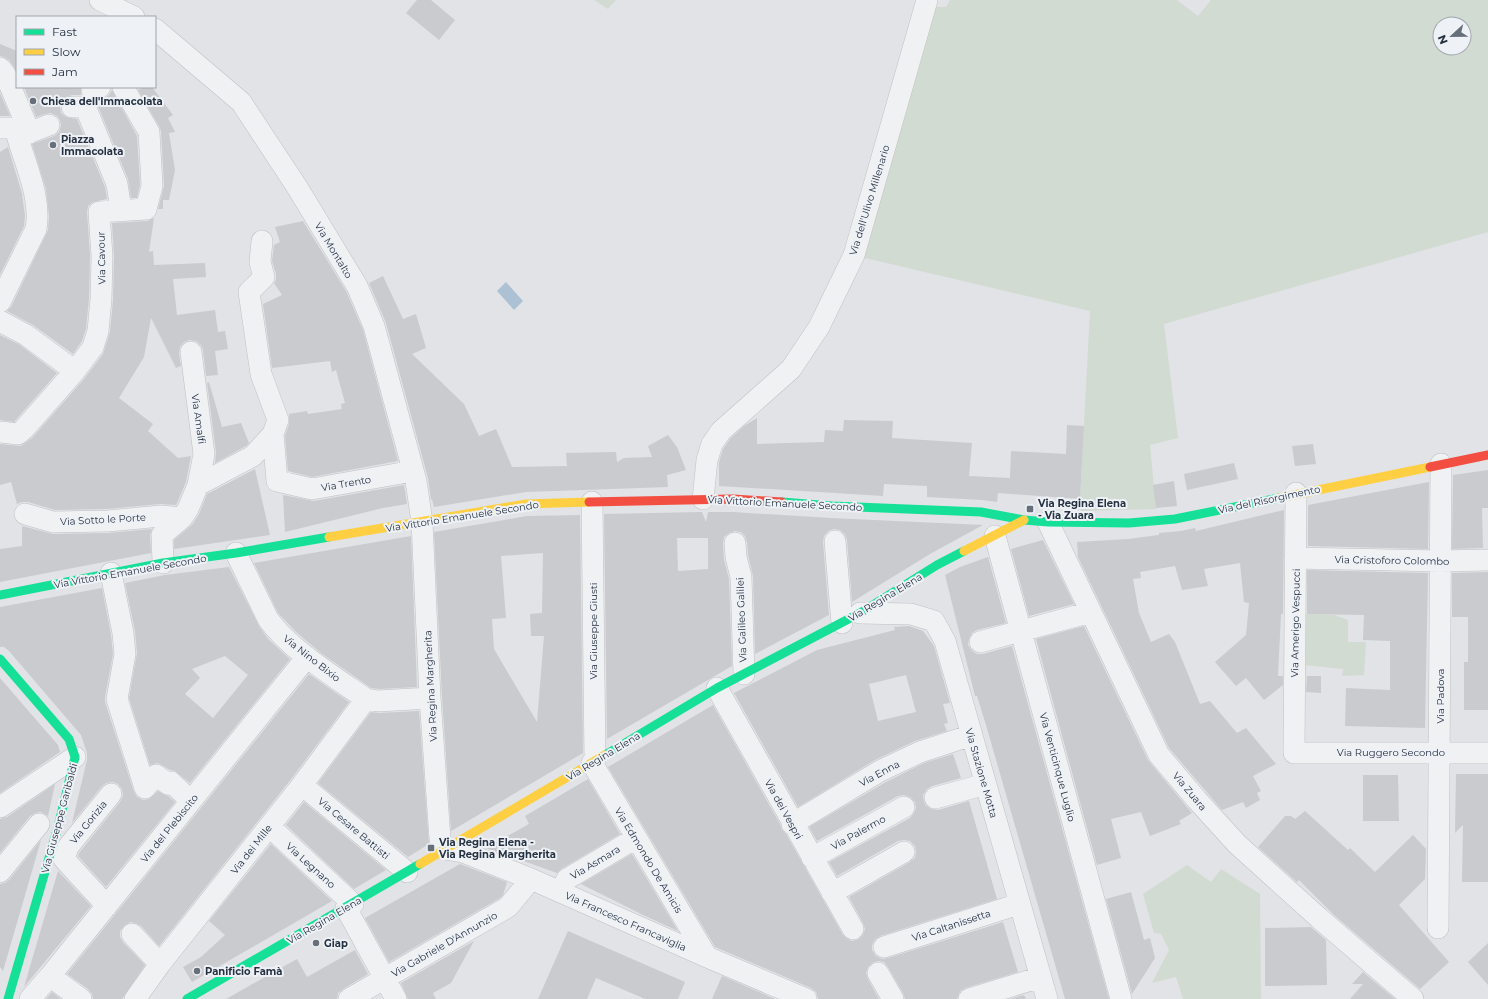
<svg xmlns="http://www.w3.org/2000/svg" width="1488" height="999" font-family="Montserrat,sans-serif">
	<rect width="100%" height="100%" fill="#e1e3e6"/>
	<!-- green -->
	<path fill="#d2dbd1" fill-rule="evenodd" d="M594,0H616L608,9Z
		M950,0H1177L1198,16L1211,0H1488V232L1164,324L1178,438L1150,445L1156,509L1081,511L1080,499L1090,311L861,257L933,7H946ZM1440,24H1464V48H1440Z
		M1304,614L1334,615L1348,620V642H1366L1364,675L1342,676L1343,669L1304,665Z
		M1187,865L1211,882L1221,869L1260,894L1261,999H1183L1176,977L1152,983L1169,950L1161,934L1154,933L1143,894Z"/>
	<!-- water -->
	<path fill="#acc1d4" d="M506,282L523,301L514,310L497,291Z"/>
	<!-- building -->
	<path fill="#c9cbce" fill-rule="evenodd" d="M417,0H431L455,20L439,40L406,13Z
		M0,44L17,51V72L9,60L4,57L0,56Z
		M24,87H81V95H72L66,97L61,101L60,107L61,113L66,117L77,119L105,187L107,199L93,202L88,206L87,212L90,256L89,298L86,329L82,341L73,354L33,325L7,311L11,307L48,230L49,216L46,189L32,144L54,136L59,132L61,126L60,120L57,116L51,113L45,114L36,117Z
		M144,87H152L173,115L168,118L175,132L169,133L175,170L169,200H163V209H158L164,186L161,131L159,126L138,90Z
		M112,90L137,136L140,185L137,198H131L128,179L98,106L94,101L105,98L109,95Z
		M0,93L10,116H0Z
		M8,147L22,194L25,216L24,226L0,275V152Z
		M154,218L149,252L153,251L154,265L205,263L206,277L173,279L177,315L215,310L218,332L225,331L228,349L215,351L218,375L206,376L203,350L201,345L196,341L189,340L184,342L180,347L179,354L181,366L176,368L151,318L144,357L119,398L153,424L148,431L178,458L191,456L186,482L177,503L176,505L160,504L107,509L55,510L28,502H22L17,504L11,482L0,485V444L21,446L32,438L84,379L103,354L110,332L113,300L114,256L112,223L147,221Z
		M303,221L346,291L363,330L398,461L312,477L288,471L285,436L289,424V414L307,411L308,414L342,409L341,404L345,403L336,370L332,372L330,361L272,368L263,304L282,295L274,283L276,280V274L272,261L274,245L280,242L275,227Z
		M383,276L403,319L416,314L426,348L412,354L464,404L479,436L496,429L512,467L567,466L566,453L616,452L617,462L624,458L652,457L648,446L668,435L677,447L686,470L667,475L668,487L526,492L434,507L432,499L431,500L428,478L386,323L369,283Z
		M0,335L20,345L57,373L14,422L0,420Z
		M209,382L222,427L241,423L249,443L246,446L215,463L216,452L207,383Z
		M757,418V444L824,442L825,430L843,431L844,420L893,421L892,438L972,443L969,476L1010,478L1011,451L1066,454L1067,425L1084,426L1080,499L998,493L997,502L982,500L927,497V486L884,484L883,496L719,486V462L723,449L730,439L744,426Z
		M1313,444L1316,464L1295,466L1292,446Z
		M1234,463L1238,479L1187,490L1184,474Z
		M255,469L270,535L174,549V540L192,525L199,514L207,494Z
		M1488,470V508H1482L1483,548L1452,549L1453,475Z
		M1174,481L1177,506L1156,508L1153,485Z
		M1429,482L1428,549L1308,546V505Z
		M404,485L407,504L383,508L285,532L283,495L314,501Z
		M1284,510L1283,614H1281L1278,676H1283V685L1264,700L1246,678L1236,686L1215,662L1246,635L1249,603L1244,602L1240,563L1204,569L1208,586L1182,590L1175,566L1140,572L1141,578L1133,579L1139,613L1151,642L1169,634L1175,642L1200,704L1210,701L1237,733L1246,728L1276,764L1253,776L1261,791L1257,793L1260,800L1246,808L1243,802L1222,810L1169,748L1078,557L1077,542L1128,539L1159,535V533L1181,531L1195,528L1196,531Z
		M702,512L706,522L708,512H733L831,518L983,525L930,554L852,602L847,540L845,534L840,530L834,529L828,531L824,536L823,542L829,615L755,654L753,576L748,555L747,542L745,536L741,532L735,531L729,533L724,537L723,544L724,560L729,579L732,666L607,739L604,514ZM677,538H708V569L678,571Z
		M580,515L583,753L451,831L442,697L434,532L527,516ZM543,553L542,613L530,614L531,636H544L537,722L494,649L492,619L506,618L501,556Z
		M22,526L53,534L108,533L152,529L150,535L151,553L0,582V549L22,546Z
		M411,536L417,687L379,689L371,688L321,653L296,632L278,613L254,563Z
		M1043,540L1074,604L1029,616L1011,549Z
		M988,557L1006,623L977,630L972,633L969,639L968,645L972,651L977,654H983L1012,646L1109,999H1065L986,725L977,696H975L945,575L960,567Z
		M229,567L259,626L268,639L290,659L190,783L175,771L170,770L158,763L150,765L129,698L137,653L135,631L125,583L165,575ZM225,656L248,675L213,718L185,694L200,678L192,669Z
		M1307,570L1428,573L1425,728L1345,726L1346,688L1390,690V641L1363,640L1364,615L1307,614Z
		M1488,572V710H1464V662H1468V617H1452V573Z
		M102,588L111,635L113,654L105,697V702L134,792L137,797L143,800L149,799L158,791L168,796L175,802L106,887L78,856L79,853L120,802L123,796L122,789L118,784L113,782L106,783L102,786L72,823L87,760V753L81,735L9,651L4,647H0V607Z
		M909,626L923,631L934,646L950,703L943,704L948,723L944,724L947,731L915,741L875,760L798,807L734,693L817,650L895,630L894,627ZM906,675L916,712L878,721L869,684Z
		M1084,626L1148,760L1192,813L1179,821L1181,824L1150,836L1141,812L1111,819L1121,858L1097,865L1036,639Z
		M309,674L349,702L292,778L159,946L141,926L136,923L130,922L124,926L120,931V937L123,942L145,965L122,999H93L92,994L88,989L67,974Z
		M1307,676H1321V693L1306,692Z
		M0,678L58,745L60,752L0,793Z
		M713,705L780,824L782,830L786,834L843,935L847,939L852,941L859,939L863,935L865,929L863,923L849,897L910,862L915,858L916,852L915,846L910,841L904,840L898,841L837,876L829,862L910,818L914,813L916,808L915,802L910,797L904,795L898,796L817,841L809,827L886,782L924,763L953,754L961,778L932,786L927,789L923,795L924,802L926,806L932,809L938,810L969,801L997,899L880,936L875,939L872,945V950L876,956L882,959L888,958L1003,922L1018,972L965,988L960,991L957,999H905L903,993L888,967L884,962L878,961L872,963L868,967L866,973L868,979L879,999H818L816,992L811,988L715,947L608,767Z
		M419,711L429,844L408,857L318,783L371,712L379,713Z
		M1456,774H1488V882H1462L1463,825L1455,833Z
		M1363,775H1398L1399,821H1363Z
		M588,779L620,834L561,869L557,873L515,858V860L486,848L529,824L525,816Z
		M55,784L48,816L41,812L35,813L30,816L0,853V819L7,817Z
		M304,802L386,870L354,889L286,825Z
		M1305,811L1348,850L1350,848L1375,872L1413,835L1426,849L1425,879L1399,905L1449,962L1420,989L1334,915L1299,880L1297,882L1258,847L1285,816H1291L1295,819Z
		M41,840L3,971L0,967V884L5,883L9,880Z
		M271,844L332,901L192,982L183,967L201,957L225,935L209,921Z
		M632,854L678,931L641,914L581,884Z
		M460,864L507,882L503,895L500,898L389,962L365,918Z
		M58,871L91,906L24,987Z
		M1131,892L1144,940L1150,938L1155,958L1132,994L1106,899Z
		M1311,927L1326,940L1327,985L1265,986V928Z
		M568,931L685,982L678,999H645L596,978L587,999H538Z
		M474,941L451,983L433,993L436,999H408L401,983Z
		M1488,943V985L1468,962Z
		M355,950L368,974L343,989L338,993L337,999H226L297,959L307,977Z
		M1363,972L1395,999H1350L1363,984H1352Z
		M722,976L775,999H712Z
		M52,992L61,999H46Z
		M1024,995L1026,999H1010Z"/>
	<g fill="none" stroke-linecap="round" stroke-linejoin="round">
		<defs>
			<path id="street" d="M100,0L134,17
				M155,29L241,102L297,187L357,286L374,326L416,481L422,522L430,698L440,839L444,849L463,852L531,879L707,957L806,999
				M0,68L5,74L30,133
				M92,90L100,87
				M72,107H82L87,111L117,184L121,210
				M0,128H15C23,160 42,196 36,229L0,302
				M18,137L49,125
				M0,321L26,335L75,371
				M191,352L204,454L198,485
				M0,432L18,434L24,429L75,371L93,347L98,331L101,299L102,256L99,212L146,209L152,186L149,132L123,87
				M273,434L277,481L312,489L413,471
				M1296,493L1294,753H1488
				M703,499L707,460L712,444L721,431L791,369L819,327L854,255L927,0
				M592,502L595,761
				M25,514L53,522L108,521L161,516L182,518
				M1048,522L1159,755L1197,800L1237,844L1319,918L1413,999
				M995,536L1121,999
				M835,541L842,623
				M735,543L736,557L741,577L744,674
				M236,553L268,619C289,649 336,678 366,699L378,701L430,698
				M1295,558L1440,561L1488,560
				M163,563L162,535L182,518L188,509L198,485L253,456L273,434L278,420L261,374L249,292L264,277L260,262L262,241
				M111,573L123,633L125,654L117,699L145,788L156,775L168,784L171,782L191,801
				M860,613L911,614L934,621L945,641L1047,999
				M980,642L1091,612
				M717,688L853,929
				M592,763L707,957
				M302,785L407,872
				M935,798L986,784
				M0,807L75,757
				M792,824L880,771L920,752L972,735
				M269,826L353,904
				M812,858L904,807
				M0,872L39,824
				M560,892L567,879L636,838
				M832,893L904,852
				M107,906L64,859L68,847L111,794
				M346,908L396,999
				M1438,928L1441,464
				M132,934L160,964
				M884,947L1019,904
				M878,973L893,999
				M50,976L81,999
				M30,999L50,976L307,657
				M135,999L160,964L302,785L366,699
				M349,999L508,907L531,879
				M969,999L1041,977"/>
		</defs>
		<!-- street casing -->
		<use href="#street" stroke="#bfc1c4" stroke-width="22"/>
		<!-- street -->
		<use href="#street" stroke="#f0f1f3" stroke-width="21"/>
		<!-- fast -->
		<path stroke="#16e098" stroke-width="9" d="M782,502L832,506L981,512L1024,520L1048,522L1129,523L1175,519L1279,498
			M0,595L163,563L236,553L329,537
			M0,659L69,739L75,757L58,827L8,999
			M605,755L717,688L860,613L937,565L964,551
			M187,999L420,864"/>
		<!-- slow -->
		<path stroke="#ffcf43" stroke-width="9" d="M1279,498L1430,467
			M329,537L526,504L589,502
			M964,551L1024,520
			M420,864L605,755"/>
		<!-- jam -->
		<path stroke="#f24e42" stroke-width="9" d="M1430,467L1488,455
			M589,502L733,499L782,502"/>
	</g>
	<!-- markers -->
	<g fill="#676f7b" stroke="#eef2f6" stroke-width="1.5">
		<circle cx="33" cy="101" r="4"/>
		<circle cx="53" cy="145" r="4"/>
		<rect x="1026" y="505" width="8" height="8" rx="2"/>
		<rect x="427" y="844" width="8" height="8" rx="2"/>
		<circle cx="316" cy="943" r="4"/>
		<circle cx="197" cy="971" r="4"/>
	</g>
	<g text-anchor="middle" stroke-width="4" stroke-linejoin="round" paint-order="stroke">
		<!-- poi labels -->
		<g font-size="10" font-weight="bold" fill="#263141" stroke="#eef2f6" text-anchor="start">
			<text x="41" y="105">Chiesa dell'Immacolata</text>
			<text x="61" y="143">Piazza<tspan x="61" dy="12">Immacolata</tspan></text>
			<text x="1038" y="507">Via Regina Elena<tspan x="1038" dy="12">- Via Zuara</tspan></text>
			<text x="439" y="846">Via Regina Elena -<tspan x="439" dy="12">Via Regina Margherita</tspan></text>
			<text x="324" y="947">Giap</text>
			<text x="205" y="975">Panificio Famà</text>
		</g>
		<!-- street labels -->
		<g font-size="10" fill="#263141" stroke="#eef2f6">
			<text transform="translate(869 200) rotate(-73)" y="4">Via dell'Ulivo Millenario</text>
			<text transform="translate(334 250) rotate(59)" y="4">Via Montalto</text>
			<text transform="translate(101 258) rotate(-91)" y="4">Via Cavour</text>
			<text transform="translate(199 419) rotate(82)" y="4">Via Amalfi</text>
			<text transform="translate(346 483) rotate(-10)" y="4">Via Trento</text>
			<text transform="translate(1269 499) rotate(-12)" y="4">Via del Risorgimento</text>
			<text transform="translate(785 503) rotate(3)" y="4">Via Vittorio Emanuele Secondo</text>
			<text transform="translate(462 516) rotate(-9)" y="4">Via Vittorio Emanuele Secondo</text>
			<text transform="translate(103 519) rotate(-3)" y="4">Via Sotto le Porte</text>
			<text transform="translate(1392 560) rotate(1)" y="4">Via Cristoforo Colombo</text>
			<text transform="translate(130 571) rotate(-10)" y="4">Via Vittorio Emanuele Secondo</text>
			<text transform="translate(885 597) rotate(-31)" y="4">Via Regina Elena</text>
			<text transform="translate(741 620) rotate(-92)" y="4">Via Galileo Galilei</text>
			<text transform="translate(1295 623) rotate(-89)" y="4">Via Amerigo Vespucci</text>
			<text transform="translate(593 631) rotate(-90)" y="4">Via Giuseppe Giusti</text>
			<text transform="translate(312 658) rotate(38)" y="4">Via Nino Bixio</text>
			<text transform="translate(430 686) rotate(-93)" y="4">Via Regina Margherita</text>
			<text transform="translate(1440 696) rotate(-90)" y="4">Via Padova</text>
			<text x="1391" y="756">Via Ruggero Secondo</text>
			<text transform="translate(603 756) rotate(-31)" y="4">Via Regina Elena</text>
			<text transform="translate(1058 767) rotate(75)" y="4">Via Venticinque Luglio</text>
			<text transform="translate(879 773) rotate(-28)" y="4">Via Enna</text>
			<text transform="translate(982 773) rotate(74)" y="4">Via Stazione Motta</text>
			<text transform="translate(1190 791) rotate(50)" y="4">Via Zuara</text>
			<text transform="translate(784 809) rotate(61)" y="4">Via dei Vespri</text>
			<text transform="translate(59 818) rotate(-75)" y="4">Via Giuseppe Garibaldi</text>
			<text transform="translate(88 822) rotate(-51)" y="4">Via Gorizia</text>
			<text transform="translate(169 828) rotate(-51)" y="4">Via del Plebiscito</text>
			<text transform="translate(354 828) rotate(40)" y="4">Via Cesare Battisti</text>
			<text transform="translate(858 832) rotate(-29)" y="4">Via Palermo</text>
			<text transform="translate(251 849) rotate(-52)" y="4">Via dei Mille</text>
			<text transform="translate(649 860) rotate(59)" y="4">Via Edmondo De Amicis</text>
			<text transform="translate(595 862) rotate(-31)" y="4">Via Asmara</text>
			<text transform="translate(311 865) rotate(42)" y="4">Via Legnano</text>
			<text transform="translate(324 920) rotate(-30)" y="4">Via Regina Elena</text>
			<text transform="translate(626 921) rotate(24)" y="4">Via Francesco Francaviglia</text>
			<text transform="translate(951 925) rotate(-18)" y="4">Via Caltanissetta</text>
			<text transform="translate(444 944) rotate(-30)" y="4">Via Gabriele D'Annunzio</text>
		</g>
	</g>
	<!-- legend -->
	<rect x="16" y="16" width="140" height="72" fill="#eef2f6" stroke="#9ea5ae"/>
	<rect x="24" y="29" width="20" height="6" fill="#16e098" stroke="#9ea5ae"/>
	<text x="52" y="36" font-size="12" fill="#263141">Fast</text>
	<rect x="24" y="49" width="20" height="6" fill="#ffcf43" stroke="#9ea5ae"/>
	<text x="52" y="56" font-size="12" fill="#263141">Slow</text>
	<rect x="24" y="69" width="20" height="6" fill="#f24e42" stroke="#9ea5ae"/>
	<text x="52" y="76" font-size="12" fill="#263141">Jam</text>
	<!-- north arrow -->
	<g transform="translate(1452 36) rotate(248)"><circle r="19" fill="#eef2f6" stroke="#9ea5ae"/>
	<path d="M0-3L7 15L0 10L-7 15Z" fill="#676f7b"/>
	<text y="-6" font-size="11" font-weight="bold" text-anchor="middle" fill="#263141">N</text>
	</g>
</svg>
